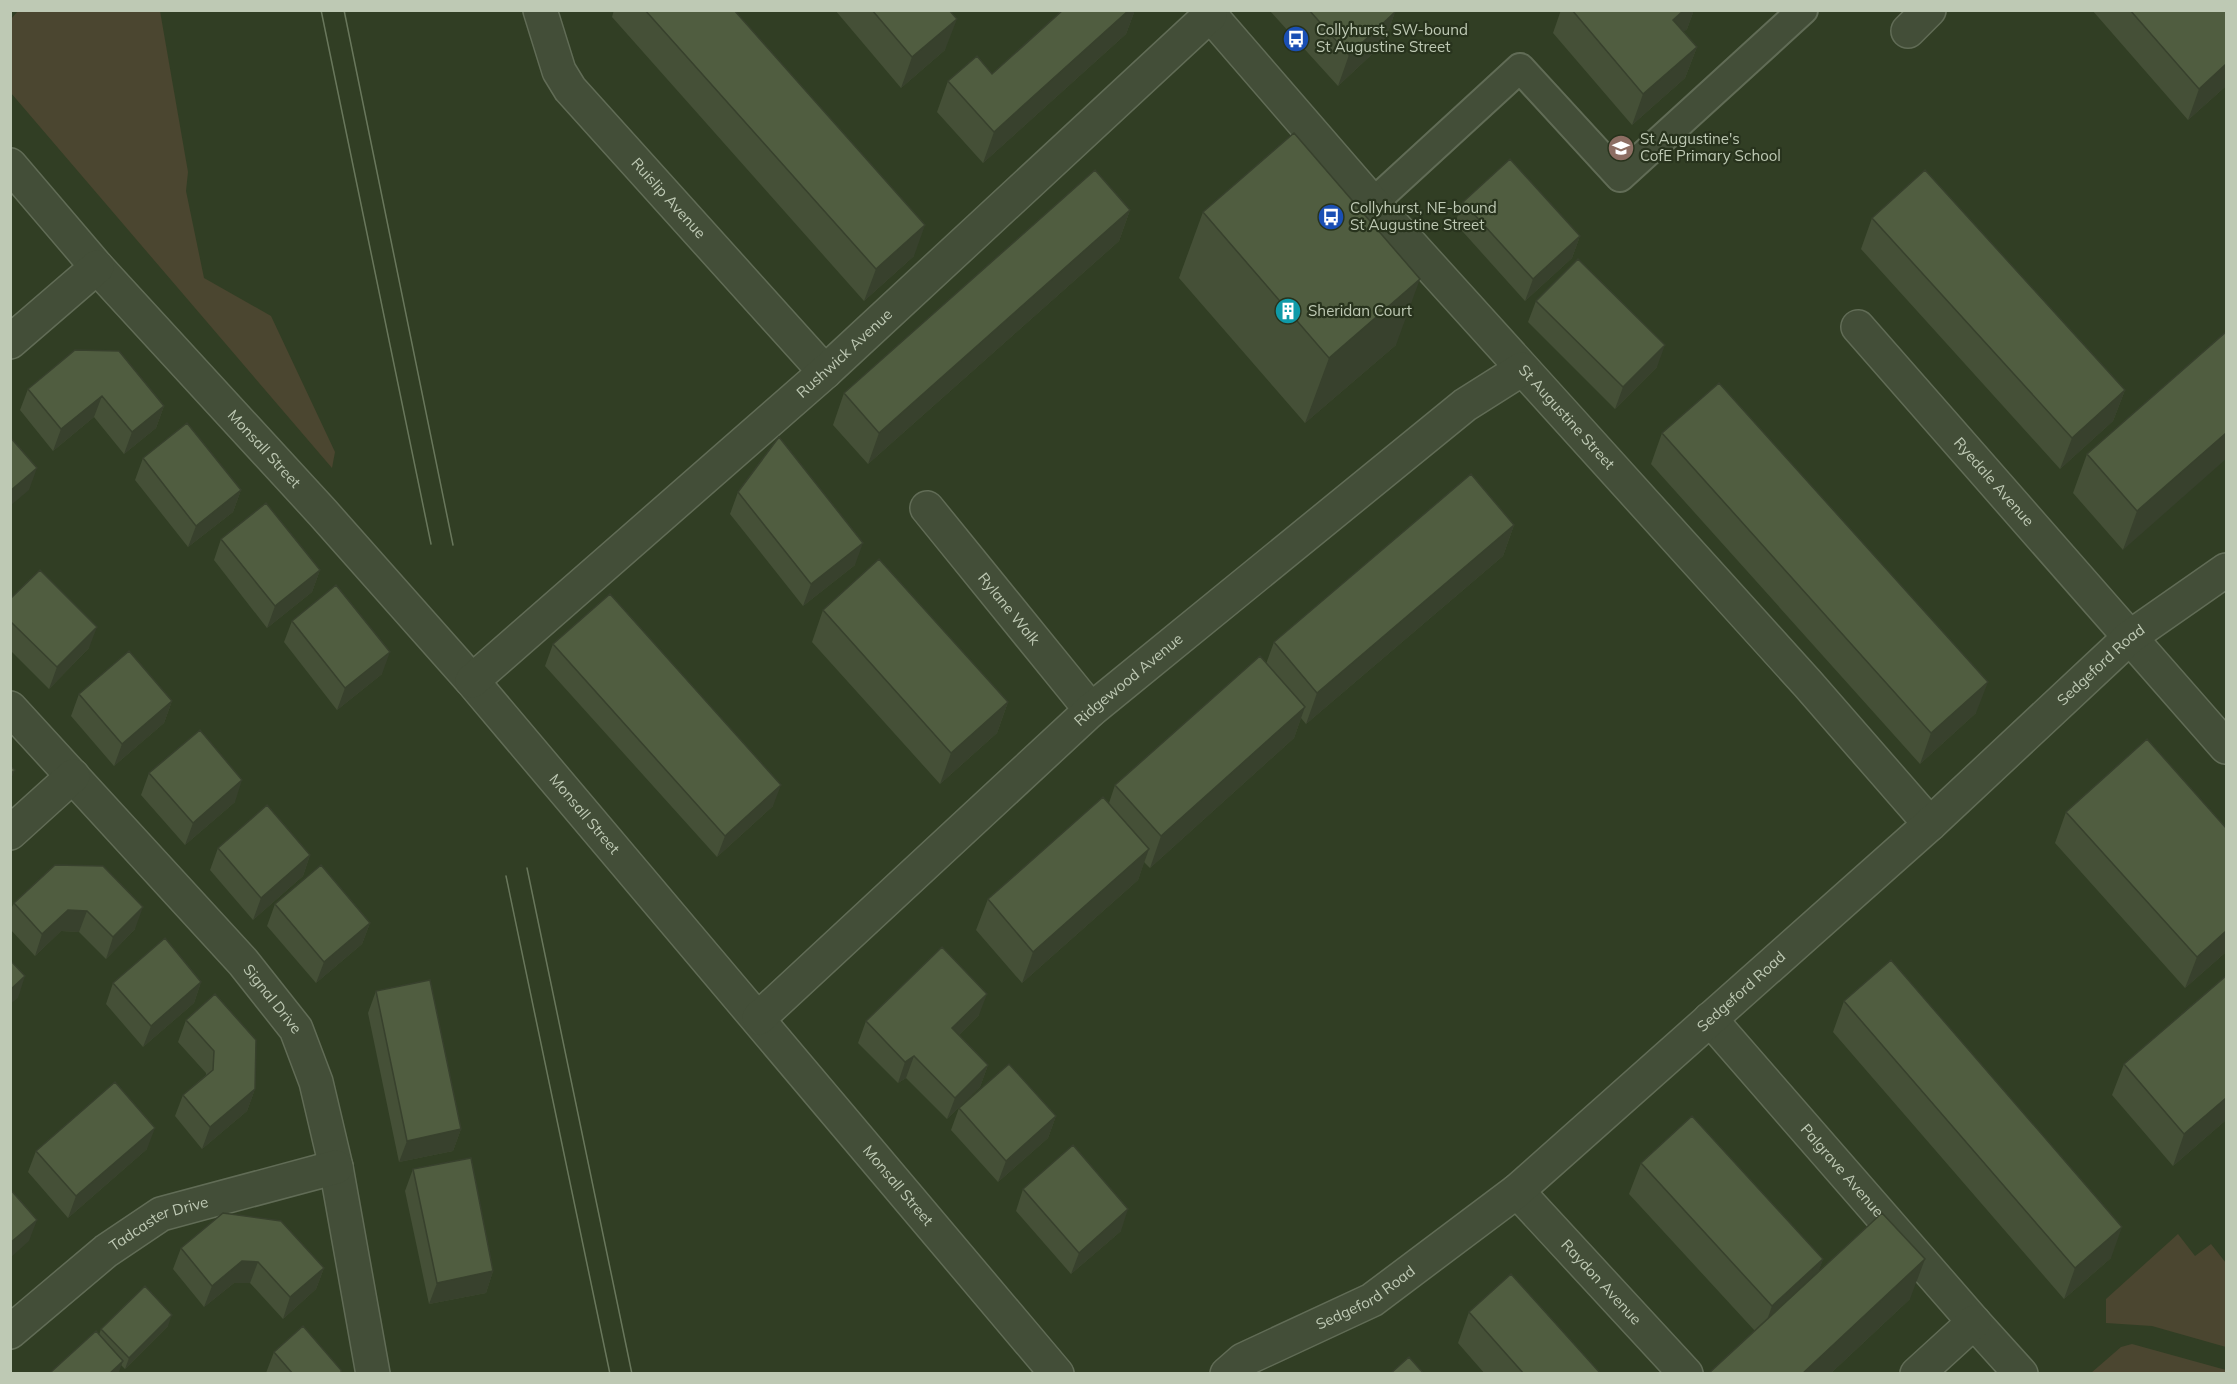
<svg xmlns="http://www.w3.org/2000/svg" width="2237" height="1384" font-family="Mulish,sans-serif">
	<rect width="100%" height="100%" fill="#313e24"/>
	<!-- green -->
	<path fill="#4b4630" d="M18,11H160L188,172L186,191L204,278L271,316L335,452L332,468L11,93V19Z
		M2178,1234L2195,1256L2211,1244L2226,1263V1347L2152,1326L2106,1323V1299Z
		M2132,1344L2226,1370V1373H2091L2121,1347Z"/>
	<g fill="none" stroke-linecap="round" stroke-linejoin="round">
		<defs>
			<path id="service" d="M1373,203L1520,68L1620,177L1803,10"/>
			<g id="minor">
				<path id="s1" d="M540,10L559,71L570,89L825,372"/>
				<path id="s2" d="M1206,10L1373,203L1808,684L1930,824"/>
				<path d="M1908,31L1929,10"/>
				<path id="s3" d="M10,165L97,267L323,513L472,681L1057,1374"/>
				<path id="s4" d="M1858,327L2226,747"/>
				<path d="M10,342L97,267"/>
				<path id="s5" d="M927,508L1091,710"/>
				<path id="s6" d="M472,681L825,372L1210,15"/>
				<path id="s7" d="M10,708L243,962L296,1029L316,1082L336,1167L373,1374"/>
				<path d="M10,833L73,776"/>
				<path id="s8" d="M759,1018L1091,710L1465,405L1522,369"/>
				<path id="s9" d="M1710,1019L1974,1322L2021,1374"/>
				<path id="s10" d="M1517,1191L1686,1374"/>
				<path id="s11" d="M10,1332L106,1251L161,1214L336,1167"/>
				<path id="s12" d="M1227,1374L1243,1360L1372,1300L1517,1191L1930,824L2130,637L2226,570"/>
				<path d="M1917,1374L1974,1322"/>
			</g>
		</defs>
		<!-- service casing -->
		<use href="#service" stroke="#616c56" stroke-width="32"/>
		<!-- minor casing -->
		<use href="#minor" stroke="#616c56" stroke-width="36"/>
		<!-- service -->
		<use href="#service" stroke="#434e38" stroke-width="28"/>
		<!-- minor -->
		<use href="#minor" stroke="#434e38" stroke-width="33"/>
		<!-- tram -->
		<path stroke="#69775c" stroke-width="1.5" d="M321,10L431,544
			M344,10L453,545
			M527,868L632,1374
			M506,876L610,1374"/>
	</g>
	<!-- wall -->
	<path fill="#455037" d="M614,10H734L914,256L864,301L612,17Z
		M835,10H949L945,50L901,88Z
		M1057,10H1135L1126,34L983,163L937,112L948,81L992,74L1060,14Z
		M1269,10H1394L1395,12L1384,43L1338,86Z
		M1561,10H1694L1687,29L1683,32L1697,47L1685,78L1632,125L1553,33Z
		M2092,10H2226V86L2188,120Z
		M1463,202L1580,236L1572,258L1525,301L1455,223Z
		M1130,210L1119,241L868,464L833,425L844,393Z
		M1203,212L1396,345L1305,423L1179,278Z
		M1872,218L2125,390L2113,421L2060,469L1861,249Z
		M1536,301L1657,367L1615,409L1528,322Z
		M2226,332L2123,550L2073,493L2087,454Z
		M75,350L164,406L156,428L124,454L94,417L53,451L20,410L28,389Z
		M1662,433L1976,713L1920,764L1651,464Z
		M143,458L241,490L233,512L188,547L135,480Z
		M738,492L855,565L803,606L730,514Z
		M1514,525L1503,556L1306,724L1301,718L1294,738L1150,868L1144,862L1138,880L1022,983L976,930L988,899L1109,803L1115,785L1266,664L1274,642Z
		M221,539L320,570L312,592L267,628L214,560Z
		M10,599L89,648L49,689L10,650Z
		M823,610L1008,702L997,733L940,784L812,642Z
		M292,621L382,674L337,710L284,642Z
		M553,644L773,806L717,857L545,666Z
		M79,694L172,701L164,723L114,766L71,716Z
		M149,773L235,802L185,845L141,795Z
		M2066,812L2226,952L2185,988L2055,843Z
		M218,848L310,855L303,876L253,920L210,870Z
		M55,865L135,929L106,959L79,932L61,931L35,956L10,929V911L14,903Z
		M275,904L370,923L362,944L316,983L267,926Z
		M201,982L194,1003L143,1047L106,1004L113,983Z
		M376,991L461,1129L453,1151L399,1162L368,1013Z
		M1844,1001L2111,1258L2064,1299L1833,1032Z
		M979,1015L959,1035L988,1065L980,1087L947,1119L906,1078L898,1083L858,1043L866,1021Z
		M186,1020L255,1089L247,1111L202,1149L175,1116L183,1095L206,1075V1073L178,1042Z
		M2124,1064L2226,1120L2173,1166L2112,1095Z
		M959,1108L1056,1116L1048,1138L998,1182L951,1130Z
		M147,1149L68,1218L28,1172L36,1151Z
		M1641,1163L1823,1259L1818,1272L1910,1299L1830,1374H1708L1755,1331L1629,1194Z
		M413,1169L493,1271L486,1293L429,1304L405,1191Z
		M1023,1189L1121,1231L1071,1274L1016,1211Z
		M181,1248L324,1268L316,1289L283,1319L250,1283H234L204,1307L173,1269Z
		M1469,1312L1601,1374H1485L1458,1343Z
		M168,1326L125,1369L121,1365L117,1374H50L51,1372L99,1335L101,1329Z
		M274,1352L341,1374L266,1373Z"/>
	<!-- shaded-wall -->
	<path fill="#38412d" d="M1129,10H1135L1126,34L983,163L994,132Z
		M1684,10H1694L1687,29L1661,51L1673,20Z
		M1395,12L1384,43L1338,86L1349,55Z
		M957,19L945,50L901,88L912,57Z
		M1697,47L1685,78L1632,125L1643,94Z
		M2226,64V86L2188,120L2199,89Z
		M1130,210L1119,241L868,464L879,433Z
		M925,225L914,256L864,301L876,269Z
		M1580,236L1572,258L1525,301L1533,279Z
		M1420,279L1396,345L1305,423L1329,358Z
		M1665,345L1657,367L1615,409L1623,387Z
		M2125,390L2113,421L2060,469L2072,438Z
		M102,396L94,417L53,451L61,429Z
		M164,406L156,428L124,454L132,432Z
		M2226,433V459L2123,550L2137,511Z
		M37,468L29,490L10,506V491Z
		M241,490L233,512L188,547L196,526Z
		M1514,525L1503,556L1306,724L1317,693Z
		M863,543L855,565L803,606L811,584Z
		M320,570L312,592L267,628L275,606Z
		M97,627L89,648L49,689L57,667Z
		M390,652L382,674L337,710L345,688Z
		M1988,682L1976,713L1920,764L1931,733Z
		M172,701L164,723L114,766L122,744Z
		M1008,702L997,733L940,784L951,753Z
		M1305,707L1294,738L1150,868L1161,836Z
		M15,770L10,781V774Z
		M242,780L235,802L185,845L193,823Z
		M781,785L773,806L717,857L725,836Z
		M1149,849L1138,880L1022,983L1033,952Z
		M310,855L303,876L253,920L261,898Z
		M143,907L135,929L106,959L113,937Z
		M68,910L87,911L79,932L61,931L35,956L42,934Z
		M370,923L362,944L316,983L324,962Z
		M2226,931V952L2185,988L2197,957Z
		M25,976L18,998L10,1004V990Z
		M201,982L194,1003L143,1047L151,1026Z
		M987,994L979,1015L944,1050L952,1028Z
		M914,1056L906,1078L898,1083L905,1062Z
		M988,1065L980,1087L947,1119L955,1098Z
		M255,1089L247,1111L202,1149L210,1127Z
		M2226,1098V1120L2173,1166L2184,1134Z
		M1056,1116L1048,1138L998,1182L1006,1161Z
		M155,1128L147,1149L68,1218L76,1196Z
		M461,1129L453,1151L399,1162L407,1141Z
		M1128,1209L1121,1231L1071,1274L1079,1253Z
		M37,1220L29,1241L10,1258V1243Z
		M2122,1227L2111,1258L2064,1299L2075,1268Z
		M1823,1259L1812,1290L1761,1337L1772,1306Z
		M1925,1259L1910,1299L1830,1374H1802Z
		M242,1261L258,1262L250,1283H234L204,1307L212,1286Z
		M324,1268L316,1289L283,1319L290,1297Z
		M493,1271L486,1293L429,1304L437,1283Z
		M172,1315L168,1326L125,1369L129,1358Z
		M123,1361L119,1372L117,1374H109Z"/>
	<!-- building -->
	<path fill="#505d40" stroke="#38412d" stroke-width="1.5" d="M645,10H734L925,225L876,269Z
		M872,10H949L957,19L912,57Z
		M1063,10H1129L994,132L948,81L977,56L992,74Z
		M1309,10H1394L1395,12L1349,55Z
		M1572,10H1684L1673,20L1697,47L1643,94Z
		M2130,10H2226V64L2199,89Z
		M1294,133L1420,279L1329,358L1203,212Z
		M1510,159L1580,236L1533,279L1463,202Z
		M1095,170L1130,210L879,433L844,393Z
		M1925,170L2125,390L2072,438L1872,218Z
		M1578,259L1665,345L1623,387L1536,301Z
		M2226,332V433L2137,511L2087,454Z
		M75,350L119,351L164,406L132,432L102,396L61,429L28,389Z
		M1719,383L1988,682L1931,733L1662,433Z
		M187,423L241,490L196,526L143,458Z
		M10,437L37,468L10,491Z
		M779,437L863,543L811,584L738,492Z
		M1471,474L1514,525L1317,693L1274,642Z
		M266,503L320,570L275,606L221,539Z
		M879,559L1008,702L951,753L823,610Z
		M40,570L97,627L57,667L10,621V599Z
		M336,585L390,652L345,688L292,621Z
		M610,594L781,785L725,836L553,644Z
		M129,651L172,701L122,744L79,694Z
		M1260,656L1305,707L1161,836L1115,785Z
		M200,730L242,780L193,823L149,773Z
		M2147,739L2226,828V931L2197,957L2066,812Z
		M10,766L15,770L10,774Z
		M1103,797L1149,849L1033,952L988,899Z
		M267,805L310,855L261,898L218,848Z
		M55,865L103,866L143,907L113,937L87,911L68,910L42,934L14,903Z
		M321,865L370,923L324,962L275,904Z
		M165,938L201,982L151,1026L113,983Z
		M942,947L987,994L952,1028L988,1065L955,1098L914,1056L905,1062L866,1021Z
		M10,960L25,976L10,990Z
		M1891,960L2122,1227L2075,1268L1844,1001Z
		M2226,976V1098L2184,1134L2124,1064Z
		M430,980L461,1129L407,1141L376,991Z
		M215,994L256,1040L255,1089L210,1127L183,1095L213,1070L214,1051L186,1020Z
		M1009,1064L1056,1116L1006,1161L959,1108Z
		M115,1082L155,1128L76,1196L36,1151Z
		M1692,1116L1823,1259L1772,1306L1641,1163Z
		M1073,1145L1128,1209L1079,1253L1023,1189Z
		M471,1158L493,1271L437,1283L413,1169Z
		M10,1189L37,1220L10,1243Z
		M223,1213L281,1221L324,1268L290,1297L258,1262L242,1261L212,1286L181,1248Z
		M1882,1213L1925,1259L1802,1374H1708Z
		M1511,1274L1601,1374H1524L1469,1312Z
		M145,1286L172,1315L129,1358L101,1329Z
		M303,1326L341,1370V1374H293L274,1352Z
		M96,1331L123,1361L109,1374H53L51,1372Z
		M1409,1357L1424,1374H1390Z"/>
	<!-- icons -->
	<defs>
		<symbol id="bus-disc" viewBox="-11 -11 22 22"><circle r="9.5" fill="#1a4fb4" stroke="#28331d"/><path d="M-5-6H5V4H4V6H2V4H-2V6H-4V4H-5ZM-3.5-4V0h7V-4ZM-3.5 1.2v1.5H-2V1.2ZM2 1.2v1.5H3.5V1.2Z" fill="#fff"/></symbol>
		<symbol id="school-disc" viewBox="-11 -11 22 22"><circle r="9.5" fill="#8d6e63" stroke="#28331d"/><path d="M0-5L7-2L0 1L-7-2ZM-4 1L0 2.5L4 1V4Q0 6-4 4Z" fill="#fff"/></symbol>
		<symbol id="building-disc" viewBox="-11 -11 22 22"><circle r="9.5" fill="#0f9aa8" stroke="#28331d"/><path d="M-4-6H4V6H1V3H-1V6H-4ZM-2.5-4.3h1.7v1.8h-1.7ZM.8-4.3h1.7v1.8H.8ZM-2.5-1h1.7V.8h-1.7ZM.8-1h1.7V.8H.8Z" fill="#fff"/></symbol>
	</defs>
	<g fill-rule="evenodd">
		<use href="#bus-disc" x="1281" y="24" width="30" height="30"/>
		<use href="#school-disc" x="1606" y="133" width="30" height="30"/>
		<use href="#bus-disc" x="1316" y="202" width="30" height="30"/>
		<use href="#building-disc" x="1273" y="296" width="30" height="30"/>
	</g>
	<g text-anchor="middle" stroke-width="4.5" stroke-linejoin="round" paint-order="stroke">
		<!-- poi labels -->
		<g font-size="15" fill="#bec9b4" stroke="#28331d" text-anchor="start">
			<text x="1316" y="35">Collyhurst, SW-bound<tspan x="1316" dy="17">St Augustine Street</tspan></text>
			<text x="1640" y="144">St Augustine's<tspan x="1640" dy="17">CofE Primary School</tspan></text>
			<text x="1350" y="213">Collyhurst, NE-bound<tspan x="1350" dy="17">St Augustine Street</tspan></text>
			<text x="1308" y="316">Sheridan Court</text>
		</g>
		<!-- street labels -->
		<g font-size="15" fill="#bec9b4" stroke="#28331d">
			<text dy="5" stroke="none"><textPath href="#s1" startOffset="232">Ruislip Avenue</textPath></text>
			<text dy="5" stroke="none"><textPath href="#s6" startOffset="496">Rushwick Avenue</textPath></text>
			<text dy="5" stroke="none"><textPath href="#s2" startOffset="544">St Augustine Street</textPath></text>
			<text dy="5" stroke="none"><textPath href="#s3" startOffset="381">Monsall Street</textPath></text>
			<text dy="5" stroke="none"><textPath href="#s4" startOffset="206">Ryedale Avenue</textPath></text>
			<text dy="5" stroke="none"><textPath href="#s5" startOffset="130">Rylane Walk</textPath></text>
			<text dy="5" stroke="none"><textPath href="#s12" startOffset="1131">Sedgeford Road</textPath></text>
			<text dy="5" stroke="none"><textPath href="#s8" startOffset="501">Ridgewood Avenue</textPath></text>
			<text dy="5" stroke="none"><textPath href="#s3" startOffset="867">Monsall Street</textPath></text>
			<text dy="5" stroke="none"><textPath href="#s12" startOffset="645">Sedgeford Road</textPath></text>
			<text dy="5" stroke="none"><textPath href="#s7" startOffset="392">Signal Drive</textPath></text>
			<text dy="5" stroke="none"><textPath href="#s9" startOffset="201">Palgrave Avenue</textPath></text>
			<text dy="5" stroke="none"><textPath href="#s3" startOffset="1353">Monsall Street</textPath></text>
			<text dy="5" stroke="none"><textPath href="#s11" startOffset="186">Tadcaster Drive</textPath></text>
			<text dy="5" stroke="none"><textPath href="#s10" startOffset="124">Raydon Avenue</textPath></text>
			<text dy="5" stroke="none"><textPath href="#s12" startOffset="159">Sedgeford Road</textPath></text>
		</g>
	</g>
	<!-- border -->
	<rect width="2237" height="1384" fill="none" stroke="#bec9b4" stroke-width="24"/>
</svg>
